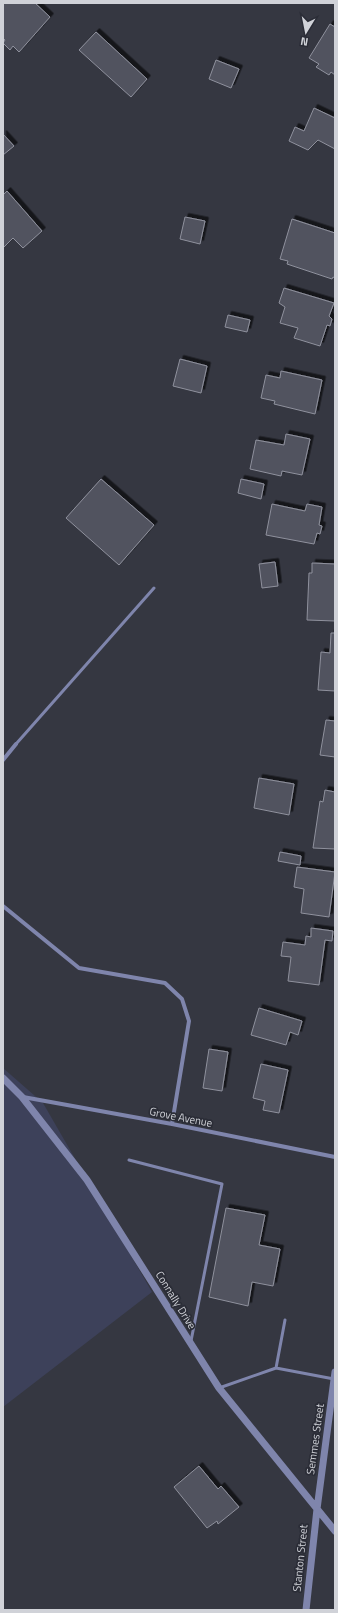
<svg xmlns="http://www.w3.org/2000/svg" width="338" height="1613" font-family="'Titillium Web',sans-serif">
	<defs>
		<filter id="shadow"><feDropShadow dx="3.5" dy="-3.5" stdDeviation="0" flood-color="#0009"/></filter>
	</defs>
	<rect width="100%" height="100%" fill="#353741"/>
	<!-- green -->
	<path fill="#3d415a" d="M3,1068L43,1103L152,1292L3,1407Z"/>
	<!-- building -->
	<path fill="#51535f" stroke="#8f919d" filter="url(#shadow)" d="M3,3H35L50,17L19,52L13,46L10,50L3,43L5,40L3,38Z
		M330,24L335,27V75L331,72L329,75L316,67L319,64L309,58Z
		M96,32L147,79L131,97L79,50Z
		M216,60L239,69L231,88L209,79Z
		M314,108L335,118V149L318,140L308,150L289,141L295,127L304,131Z
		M3,134L14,146L3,155Z
		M7,191L42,231L23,248L13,238L3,248V195Z
		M185,217L205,221L200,244L180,239Z
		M292,219L335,233V278L333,277L332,279L287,264L288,261L280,259Z
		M284,288L334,303L329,316L332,319L330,326L327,325L320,346L294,338L298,328L280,323L285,307L279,303Z
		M228,315L250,320L247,332L225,327Z
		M180,359L207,366L201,393L173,386Z
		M281,371L322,380L315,414L274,404L275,401L261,398L266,375L280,378Z
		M286,434L310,439L302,475L282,471L281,476L250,469L256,440L284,445Z
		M101,479L154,525L119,565L66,518Z
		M241,479L264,484L261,499L238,493Z
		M272,504L305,511L307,504L322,507L319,525L322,526L320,534L317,533L314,544L266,535Z
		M275,562L278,586L262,588L259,564Z
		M312,563L335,564V621L307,620L309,573H312Z
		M331,633H335V691L318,690L321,652L330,653Z
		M326,720L335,721V757L320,755Z
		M259,778L294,784L289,815L254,808Z
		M325,790L335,792V849L313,848L320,801L323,802Z
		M280,852L301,856L300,865L278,861Z
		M297,867L335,872L329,917L301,913L304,889L294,887Z
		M311,928L333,931L332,941L325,940L319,985L288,981L291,957L281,956L283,942L305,945L306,936L311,937Z
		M259,1008L302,1021L298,1035L290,1032L286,1045L251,1035Z
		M209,1049L228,1052L222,1091L203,1088Z
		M261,1064L288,1070L279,1113L263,1110L265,1101L253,1098Z
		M226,1208L265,1215L259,1245L280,1249L273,1286L252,1282L248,1306L209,1297Z
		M199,1466L218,1489L221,1486L239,1507L218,1524L217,1521L207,1528L174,1487Z"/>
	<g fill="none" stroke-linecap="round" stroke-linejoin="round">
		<!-- service -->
		<path stroke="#7f85ac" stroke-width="3" d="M16,744L154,588
			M129,1160L222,1184L191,1341
			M276,1368L285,1320
			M219,1388L276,1368L334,1379"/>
		<!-- minor -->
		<path stroke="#7f85ac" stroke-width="4" d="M3,760L16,744
			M3,906L79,968L165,983L182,999L189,1021L172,1124
			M23,1097L172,1124L335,1157"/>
		<!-- tertiary -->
		<path stroke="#7f85ac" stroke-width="7" d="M3,1078L22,1097L87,1180L219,1388L335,1531
			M306,1610L317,1509L335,1372"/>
	</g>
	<g text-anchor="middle" stroke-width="3.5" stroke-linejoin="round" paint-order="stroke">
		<!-- street labels -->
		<g font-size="11" fill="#d0d2d8" stroke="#2b2d37">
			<text transform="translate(181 1117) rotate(11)" y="4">Grove Avenue</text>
			<text transform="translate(176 1300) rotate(58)" y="4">Connally Drive</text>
			<text transform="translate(315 1439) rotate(-82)" y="4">Semmes Street</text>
			<text transform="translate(300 1558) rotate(-84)" y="4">Stanton Street</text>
		</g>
	</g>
	<!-- border -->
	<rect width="338" height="1613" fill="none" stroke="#d0d2d8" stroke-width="8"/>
	<!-- north arrow -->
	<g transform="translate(306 32) rotate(190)" stroke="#2b2d37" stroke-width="3" paint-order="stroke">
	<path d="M0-3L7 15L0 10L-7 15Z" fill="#d0d2d8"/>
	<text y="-6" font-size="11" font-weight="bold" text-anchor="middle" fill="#d0d2d8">N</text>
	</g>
</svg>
